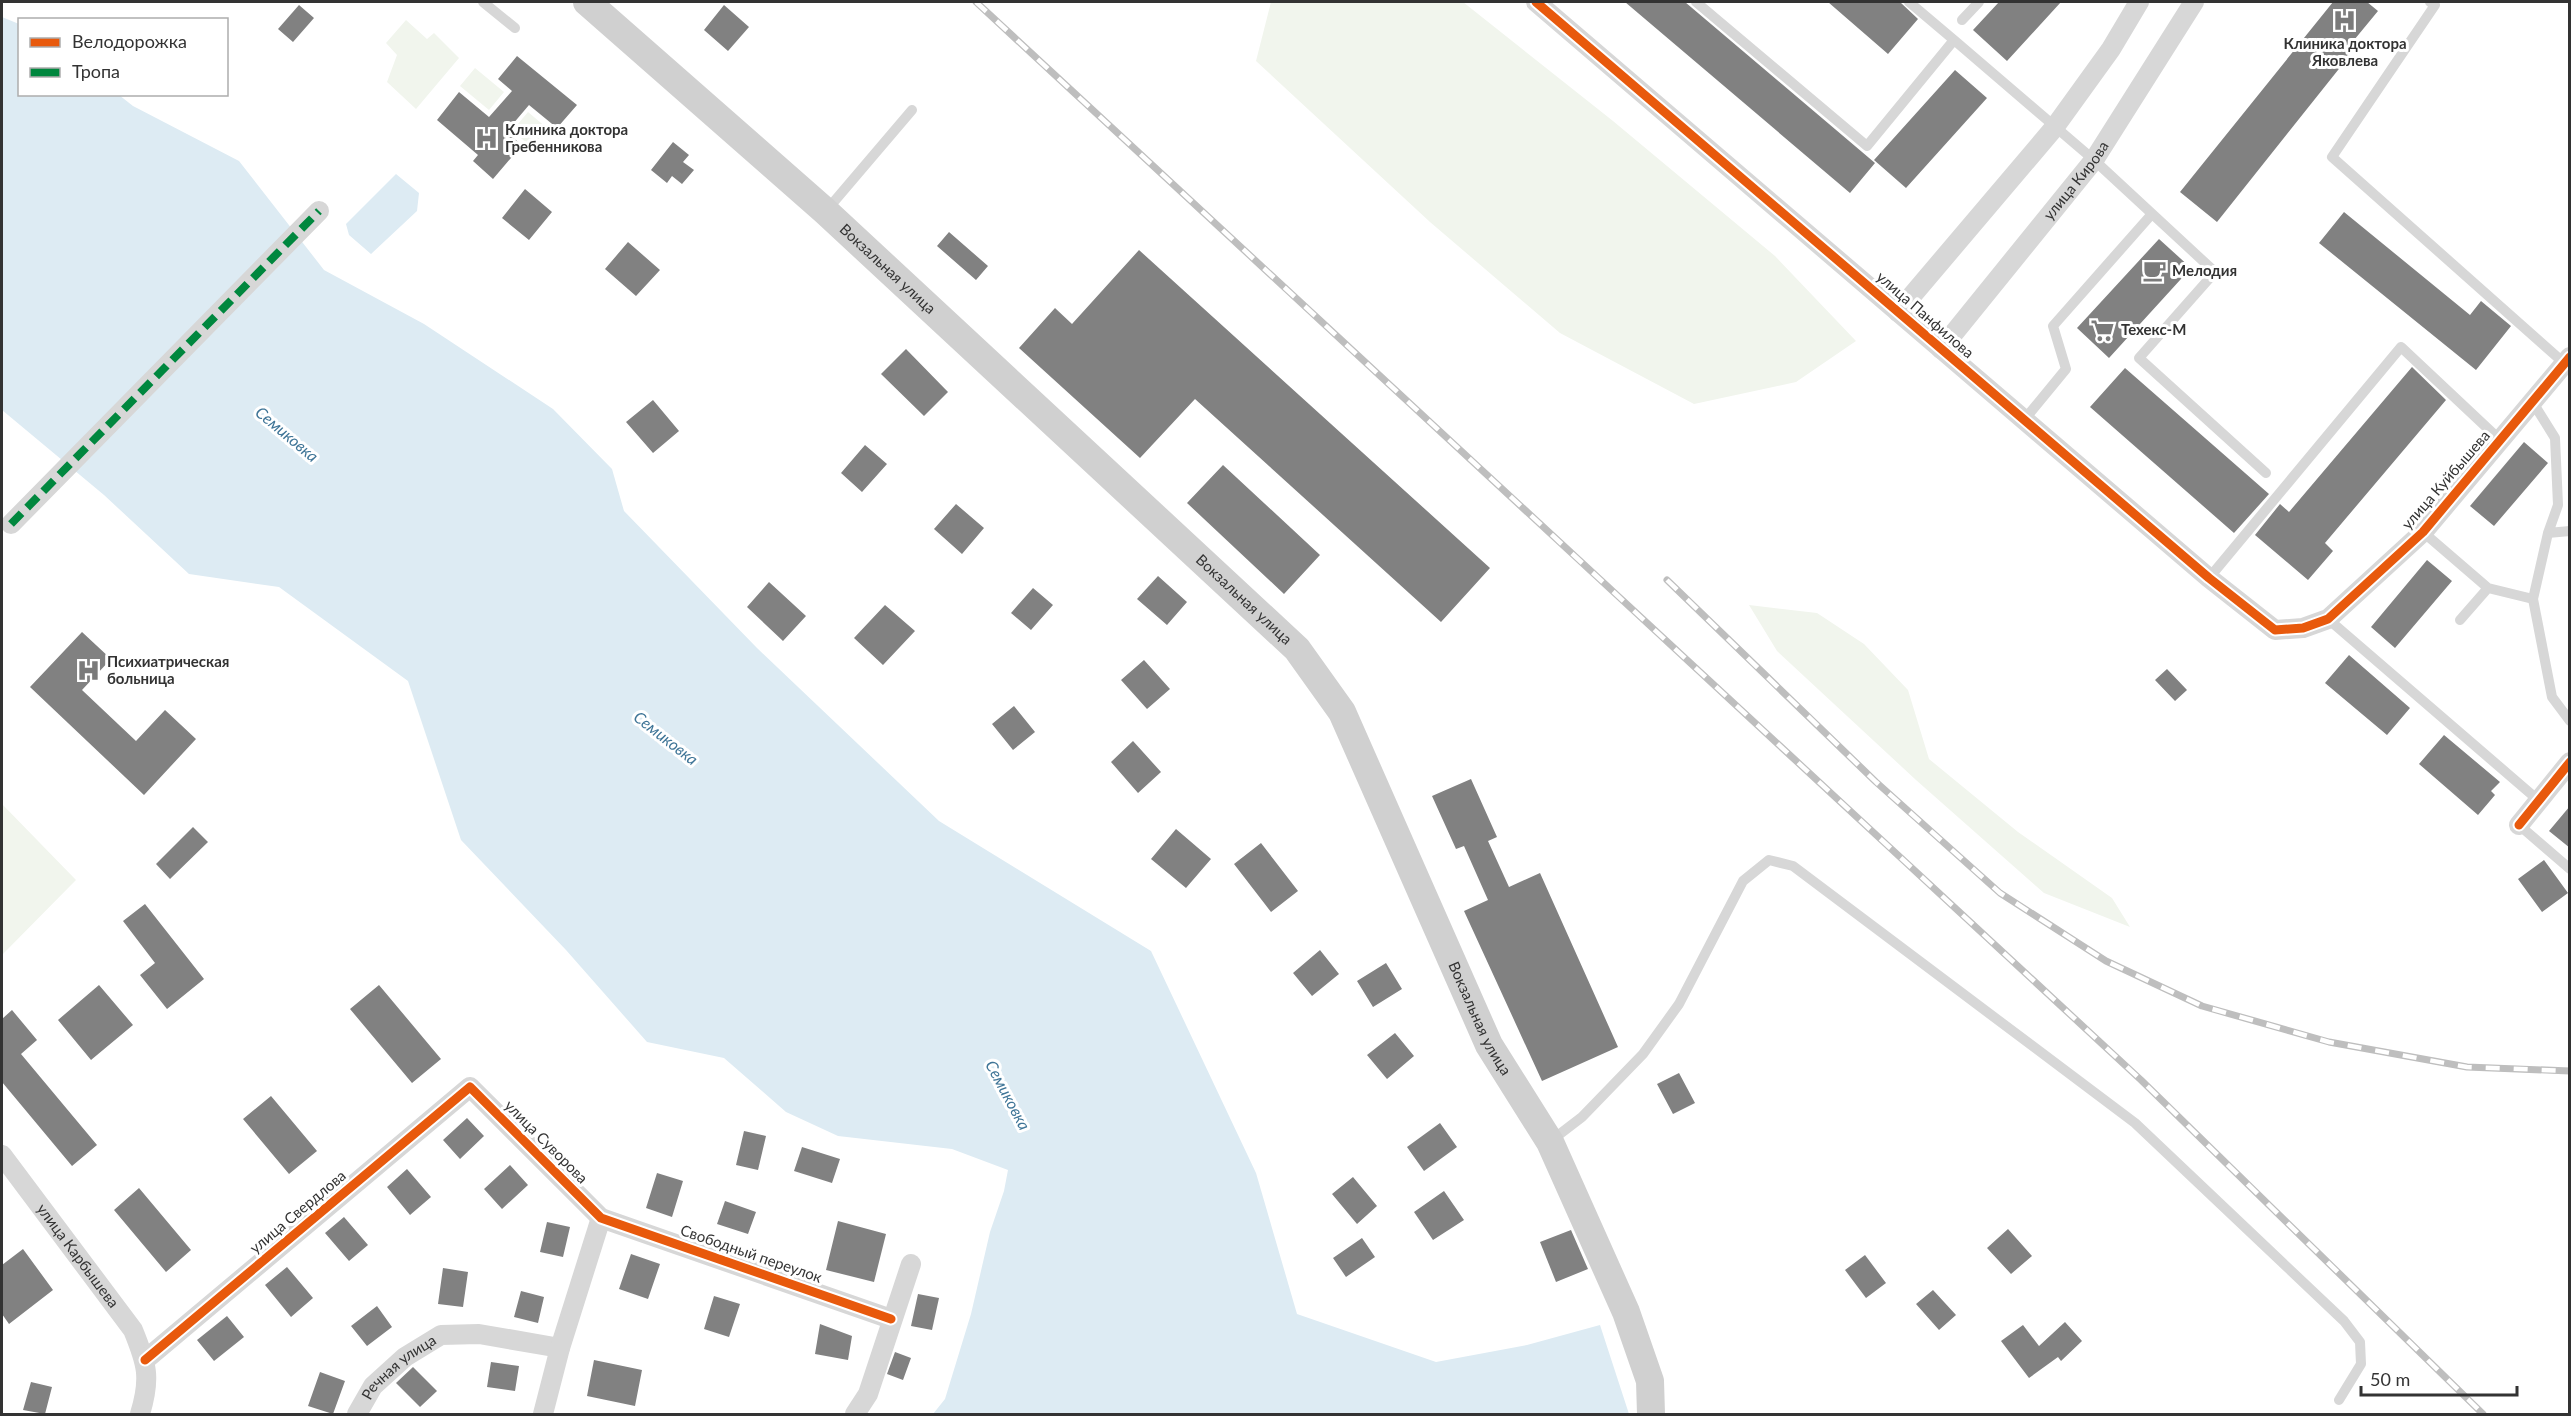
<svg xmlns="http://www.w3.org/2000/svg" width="2571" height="1416" font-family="Lato,sans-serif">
	<rect width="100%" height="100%" fill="#fff"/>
	<!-- green -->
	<path fill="#f1f5ed" d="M1271,2H1463L1613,121L1775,256L1856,341L1796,382L1694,404L1560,333L1430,222L1256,61Z
		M406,20L427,39L434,33L459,58L416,109L387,82L397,55L386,43Z
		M475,68L504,92L489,110L460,86Z
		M528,112L547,128L532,147L512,131Z
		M1749,605L1817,613L1864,644L1908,690L1929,759L2018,832L2112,898L2130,927L2044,893L1916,780L1777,651Z
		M2,804L76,880L2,955Z"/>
	<!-- water -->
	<path fill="#ddebf3" d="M2,17L19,24L20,94L119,95L133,106L239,161L324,270L424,324L553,409L612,469L624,511L757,648L939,821L1151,951L1256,1173L1297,1314L1436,1362L1527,1345L1600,1325L1629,1414H933L945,1399L971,1314L990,1232L1004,1191L1008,1170L952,1149L838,1136L786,1112L724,1058L647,1042L566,950L461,840L408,681L279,587L189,574L104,495L2,410Z
		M396,174L419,193L417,211L371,254L349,235L346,224Z"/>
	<!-- building -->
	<path fill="#818181" d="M1625,2H1685L1875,163L1850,193Z
		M1828,2H1900L1918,19L1888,54Z
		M1999,2H2061L2007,61L1973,30Z
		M2333,2H2367L2378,11L2345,51L2350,55L2217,222L2180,192Z
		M299,5L314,18L293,42L278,29Z
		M724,5L749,27L728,51L704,30Z
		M517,56L577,105L557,128L529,105L506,132L522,145L493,179L473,161L478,155L437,120L459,92L489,117L512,91L498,79Z
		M1955,70L1987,98L1906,188L1874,160Z
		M673,142L689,155L683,162L694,170L682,184L672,176L667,183L651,170Z
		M525,189L552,212L529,240L502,218Z
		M2344,212L2470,315L2481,301L2511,326L2476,370L2319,243Z
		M949,232L988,266L976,280L937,246Z
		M2159,239L2191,268L2109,358L2077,328Z
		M628,242L660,270L636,296L605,269Z
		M1139,250L1490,568L1441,622L1195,399L1140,458L1019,348L1055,308L1072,324Z
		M906,349L948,392L924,416L881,374Z
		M2412,367L2446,400L2325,543L2333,551L2308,580L2255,535L2280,504L2289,512Z
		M2125,368L2269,494L2234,533L2090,407Z
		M653,400L679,431L653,453L626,422Z
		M2524,442L2548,463L2494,526L2470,506Z
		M865,445L887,464L862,492L841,473Z
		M1223,465L1320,555L1284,594L1187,503Z
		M956,504L984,528L962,554L934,529Z
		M2427,560L2452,581L2395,648L2371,627Z
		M1158,576L1187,602L1167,625L1137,599Z
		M769,582L806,616L783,641L747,607Z
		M1033,588L1053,605L1031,630L1011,613Z
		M885,605L915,631L883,665L854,638Z
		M82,632L111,659L82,690L136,741L165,710L196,739L144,795L30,687Z
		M2349,655L2410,708L2387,735L2325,683Z
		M1144,660L1170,689L1147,709L1121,680Z
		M2167,669L2187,690L2175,701L2155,680Z
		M1014,706L1035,732L1013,750L992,724Z
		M2444,735L2500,782L2491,791L2495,795L2478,815L2419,764Z
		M1133,741L1161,772L1138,793L1111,762Z
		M1471,779L1497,837L1488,841L1509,887L1540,873L1618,1047L1542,1081L1464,911L1488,900L1464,846L1456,849L1432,796Z
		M2570,806V848L2549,831Z
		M193,827L208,842L170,879L156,864Z
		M1176,829L1211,859L1186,888L1151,859Z
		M1261,843L1298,891L1271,912L1234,864Z
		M2544,860L2568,893L2542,912L2518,879Z
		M145,904L204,979L167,1009L140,975L155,963L123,921Z
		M1320,950L1339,974L1312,996L1293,973Z
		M1386,963L1402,989L1373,1007L1357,981Z
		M99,985L133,1025L91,1060L58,1020Z
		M379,985L441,1059L412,1083L350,1009Z
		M12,1010L37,1040L21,1054L97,1145L72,1166L2,1082V1019Z
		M1395,1033L1414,1056L1387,1079L1367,1055Z
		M1679,1073L1695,1103L1673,1114L1657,1084Z
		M271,1096L317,1151L289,1174L243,1119Z
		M467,1118L484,1136L460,1159L443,1140Z
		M1440,1123L1457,1147L1424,1171L1407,1147Z
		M744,1131L766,1136L758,1170L736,1165Z
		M802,1147L840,1159L832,1183L794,1171Z
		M510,1165L528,1185L502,1209L484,1189Z
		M407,1169L431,1197L410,1215L387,1187Z
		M657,1173L683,1181L672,1217L646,1208Z
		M1353,1177L1377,1206L1357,1224L1332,1194Z
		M139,1188L191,1250L166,1272L114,1210Z
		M1444,1191L1464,1220L1433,1240L1414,1212Z
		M725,1201L756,1212L748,1234L717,1224Z
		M344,1217L368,1245L349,1261L325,1233Z
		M838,1221L886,1234L874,1282L826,1270Z
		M547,1222L570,1227L563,1257L540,1252Z
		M2008,1229L2032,1256L2011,1274L1987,1248Z
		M1571,1230L1588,1269L1556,1282L1540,1242Z
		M1362,1238L1375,1257L1346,1277L1333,1258Z
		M23,1249L53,1290L9,1324L2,1314V1265Z
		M631,1254L660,1264L648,1299L619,1289Z
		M1865,1255L1886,1283L1866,1298L1845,1270Z
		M287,1267L313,1298L291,1317L265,1285Z
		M443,1268L468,1272L463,1307L438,1304Z
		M1933,1290L1956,1315L1939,1330L1916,1304Z
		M521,1291L544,1297L538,1323L514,1317Z
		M918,1294L939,1298L932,1330L911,1326Z
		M714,1296L740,1304L729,1337L704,1329Z
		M377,1306L392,1327L367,1346L351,1326Z
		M227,1316L244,1337L214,1361L197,1340Z
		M2065,1322L2082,1341L2061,1361L2058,1357L2029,1378L2001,1341L2023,1325L2039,1346Z
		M820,1324L852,1336L848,1360L815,1354Z
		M895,1352L911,1358L903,1380L887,1374Z
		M594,1360L642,1370L635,1406L587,1396Z
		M491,1362L519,1366L515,1391L487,1387Z
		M413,1367L437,1391L420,1407L396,1383Z
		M320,1372L345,1381L333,1414L308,1406Z
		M31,1382L52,1387L45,1414L23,1410Z"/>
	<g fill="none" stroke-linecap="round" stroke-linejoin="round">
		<!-- lane -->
		<path stroke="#d7d7d7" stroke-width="10" d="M483,2L515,28
			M1696,2L1867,146L1954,40L2094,160L2215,272L2139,358L2266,473
			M1909,2L1954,40
			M2430,2L2435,5L2332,157L2564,363
			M1962,20L1979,2
			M826,211L912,110
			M2532,401L2555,438L2558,505L2548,533
			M2024,420L2066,369L2053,326L2151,215
			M2423,532L2488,588L2533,599L2552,697L2570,721
			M2209,578L2401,347L2500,440
			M2533,599L2548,533L2570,531
			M2328,619L2538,800
			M2460,620L2488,588
			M2519,825L2570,869
			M1552,1140L1582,1117L1643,1054L1679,1004L1743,881L1769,860L1793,866L2135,1123L2344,1321L2360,1342L2361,1364L2339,1400"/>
		<!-- street -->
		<g stroke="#d7d7d7" stroke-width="20">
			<path d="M1536,2L2209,578L2275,630L2303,628L2328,619L2423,532L2570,357"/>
			<path d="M1898,312L2054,128L2111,49L2139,2"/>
			<path id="s1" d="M1941,349L2094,160L2194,2"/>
			<path d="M11,524L319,211"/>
			<path d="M2519,825L2570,762"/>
			<path id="s2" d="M2,1155L133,1330C147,1364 151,1378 140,1414"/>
			<path d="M145,1360L470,1087L601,1218L891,1319"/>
			<path id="s3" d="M357,1414L373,1386L405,1357L441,1335L479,1334L560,1348"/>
			<path d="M543,1414L560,1348L601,1218"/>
			<path d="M855,1414L868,1394L911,1264"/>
		</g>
		<!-- secondary -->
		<path stroke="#d0d0d0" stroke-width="28" id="s4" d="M587,2L825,211L1297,649L1342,712L1489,1045L1550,1142L1626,1312L1650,1381L1651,1414"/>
		<defs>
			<path id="rail" d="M976,2L2141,1080L2483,1414
				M1667,580L1876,782L2000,893L2106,961L2202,1006L2329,1042L2467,1067L2570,1071"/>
		</defs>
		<!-- rail casing -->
		<use href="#rail" stroke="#bebebe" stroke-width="7"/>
		<!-- rail -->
		<use href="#rail" stroke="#fff" stroke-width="4.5" stroke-dasharray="14" stroke-linecap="butt"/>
		<!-- quiet -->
		<path stroke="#00873e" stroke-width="8" stroke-dasharray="15 8" stroke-linecap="butt" d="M11,524L319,211"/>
		<defs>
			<path id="cycleway" d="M1536,2L2209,578L2275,630L2303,628L2328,619L2423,532L2570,357
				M2519,825L2570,762
				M145,1360L470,1087L601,1218L891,1319"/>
		</defs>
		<!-- cycleway casing -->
		<use href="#cycleway" stroke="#fff" stroke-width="13"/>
		<!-- cycleway -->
		<use href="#cycleway" stroke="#e8590c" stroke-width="9"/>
	</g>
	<!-- icons -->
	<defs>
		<symbol id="hospital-bare" viewBox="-9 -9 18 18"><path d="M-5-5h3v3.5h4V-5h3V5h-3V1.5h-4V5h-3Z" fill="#7a7a7a" stroke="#fff" stroke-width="2.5" paint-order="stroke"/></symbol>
		<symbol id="cafe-bare" viewBox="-9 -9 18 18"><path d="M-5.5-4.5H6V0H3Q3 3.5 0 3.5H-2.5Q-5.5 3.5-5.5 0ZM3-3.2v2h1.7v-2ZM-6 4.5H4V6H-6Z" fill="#7a7a7a" stroke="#fff" stroke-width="2.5" paint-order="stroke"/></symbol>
		<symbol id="supermarket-bare" viewBox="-9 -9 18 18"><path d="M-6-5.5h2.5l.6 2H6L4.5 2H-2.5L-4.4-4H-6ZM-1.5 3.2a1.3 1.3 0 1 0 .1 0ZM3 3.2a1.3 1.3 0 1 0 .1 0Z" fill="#7a7a7a" stroke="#fff" stroke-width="2.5" paint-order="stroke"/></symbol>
	</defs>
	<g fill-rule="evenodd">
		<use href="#hospital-bare" x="2328" y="4" width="33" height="33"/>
		<use href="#hospital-bare" x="470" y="122" width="33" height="33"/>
		<use href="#cafe-bare" x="2138" y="254" width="33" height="33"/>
		<use href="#supermarket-bare" x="2086" y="314" width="33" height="33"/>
		<use href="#hospital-bare" x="72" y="654" width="33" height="33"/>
	</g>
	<g text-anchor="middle" stroke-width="6" stroke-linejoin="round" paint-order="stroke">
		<!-- poi labels -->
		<g font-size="15" font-weight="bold" fill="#333" stroke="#fff" text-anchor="start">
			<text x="2345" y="49" text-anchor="middle">Клиника доктора<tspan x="2345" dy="17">Яковлева</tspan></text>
			<text x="505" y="135">Клиника доктора<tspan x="505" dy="17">Гребенникова</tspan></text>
			<text x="2172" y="276">Мелодия</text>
			<text x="2121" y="335">Техекс-М</text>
			<text x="107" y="667">Психиатрическая<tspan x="107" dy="17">больница</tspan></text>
		</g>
		<!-- street labels -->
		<g font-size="15" fill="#333" stroke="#fff">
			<text dy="5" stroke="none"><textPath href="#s1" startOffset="216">улица Кирова</textPath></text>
			<text dy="5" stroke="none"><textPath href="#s4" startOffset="402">Вокзальная улица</textPath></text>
			<text transform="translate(1925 315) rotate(41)" y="5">улица Панфилова</text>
			<text transform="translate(2446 480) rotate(-49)" y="5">улица Куйбышева</text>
			<text dy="5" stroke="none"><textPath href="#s4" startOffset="888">Вокзальная улица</textPath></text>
			<text dy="5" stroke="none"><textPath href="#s4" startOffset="1374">Вокзальная улица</textPath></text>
			<text transform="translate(546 1142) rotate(45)" y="5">улица Суворова</text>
			<text transform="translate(298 1212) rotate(-40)" y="5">улица Свердлова</text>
			<text transform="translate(751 1254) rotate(19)" y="5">Свободный переулок</text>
			<text dy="5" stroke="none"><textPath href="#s2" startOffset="126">улица Карбышева</textPath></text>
			<text dy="5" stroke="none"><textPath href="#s3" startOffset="64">Речная улица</textPath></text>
		</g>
		<!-- water labels -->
		<g font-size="16" font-style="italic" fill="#3f7597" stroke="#fff">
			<text transform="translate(287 434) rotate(40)" y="6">Семиковка</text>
			<text transform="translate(666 738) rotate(38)" y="6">Семиковка</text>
			<text transform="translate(1008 1095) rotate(62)" y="6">Семиковка</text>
		</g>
	</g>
	<!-- border -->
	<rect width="2571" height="1416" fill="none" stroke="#333333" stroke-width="6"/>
	<!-- legend -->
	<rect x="18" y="18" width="210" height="78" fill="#ffffff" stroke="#adadad" stroke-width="1.5"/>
	<rect x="30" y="38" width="30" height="9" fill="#e8590c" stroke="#adadad" stroke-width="1.5"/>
	<text x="72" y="48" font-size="18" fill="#333333">Велодорожка</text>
	<rect x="30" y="68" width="30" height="9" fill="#00873e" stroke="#adadad" stroke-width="1.5"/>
	<text x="72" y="78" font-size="18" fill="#333333">Тропа</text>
	<!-- scale -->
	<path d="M2361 1386v9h156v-9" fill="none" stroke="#333333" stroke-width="3"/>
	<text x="2370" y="1386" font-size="18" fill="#333333" stroke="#ffffff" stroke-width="4.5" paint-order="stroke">50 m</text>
</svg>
